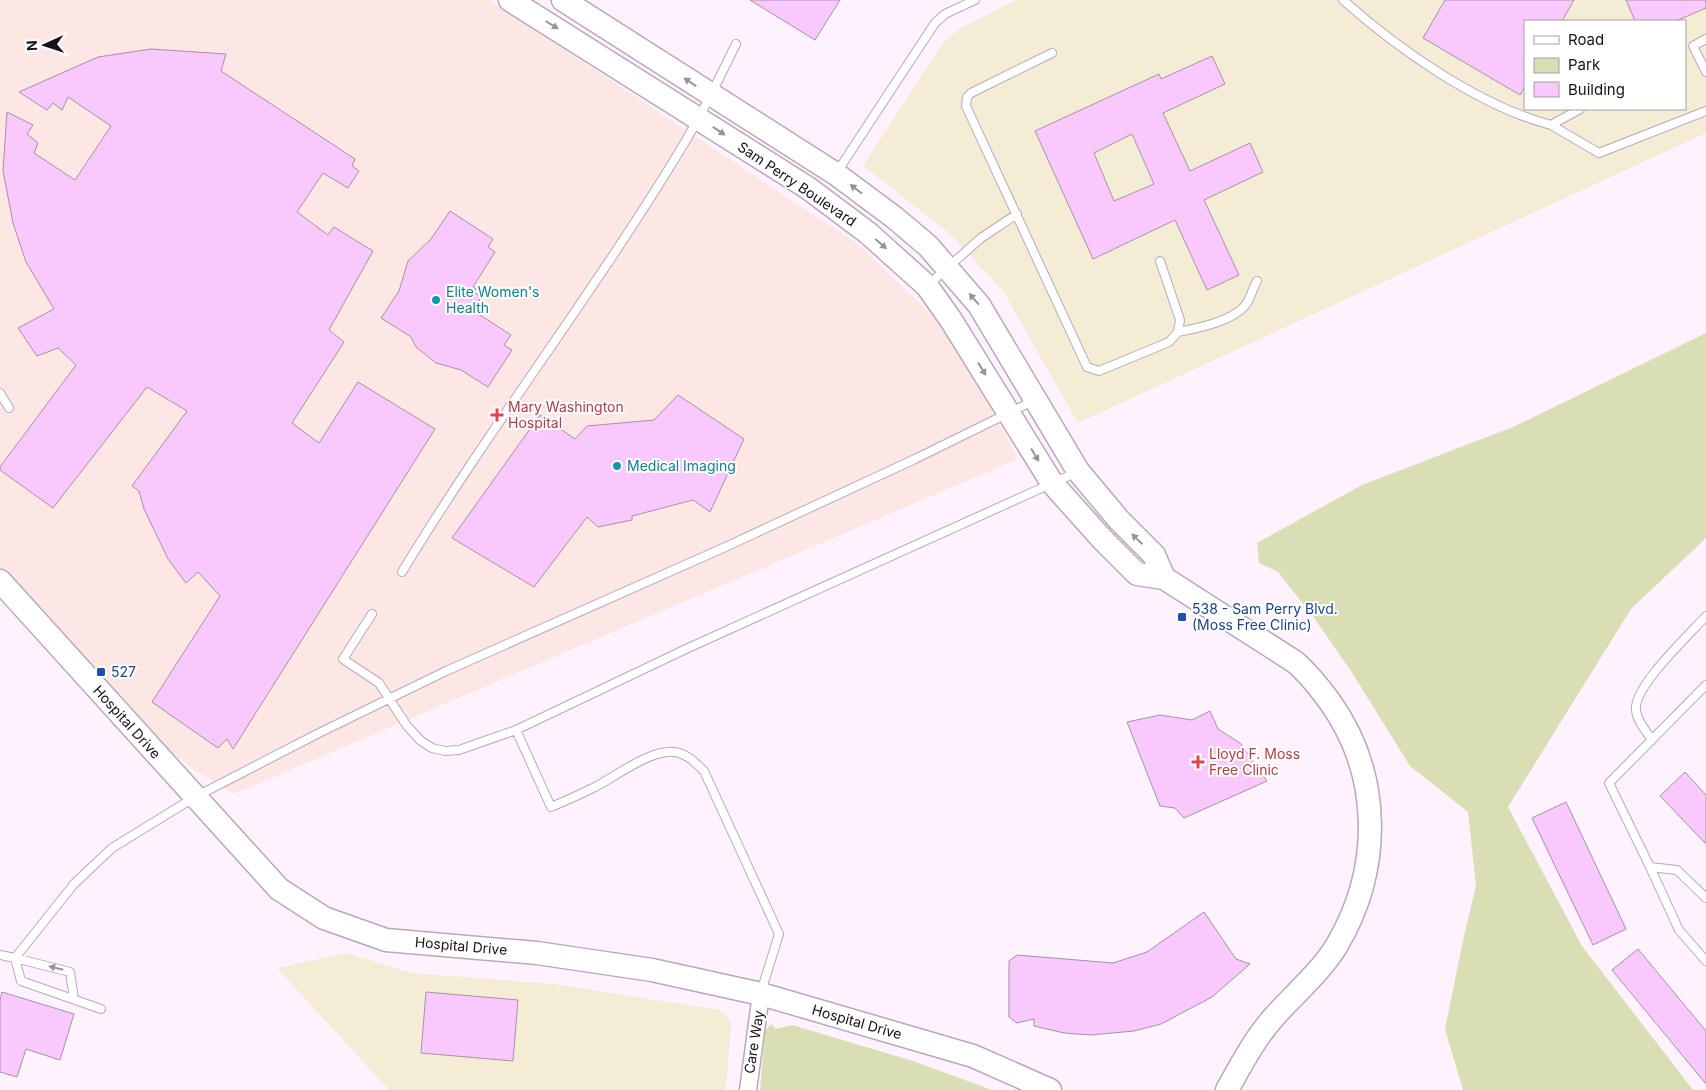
<svg xmlns="http://www.w3.org/2000/svg" width="1706" height="1090" font-family="Inter,sans-serif">
	<rect width="100%" height="100%" fill="#fef2fe"/>
	<!-- commercial -->
	<path fill="#f5ecd6" fill-rule="evenodd" d="M1016,0H1706V133L1078,423L1003,291L949,233L863,166L943,43L959,29ZM1525,21H1685V109H1525Z
		M347,953L411,973L554,984L720,1010L729,1019L731,1025L726,1090H389L277,968Z"/>
	<!-- medical -->
	<path fill="#fce7e5" d="M0,0H489L858,244L931,314L971,370L1018,459L234,794L194,770L153,736L0,566Z"/>
	<!-- green -->
	<path fill="#d9deb4" d="M1706,333V538L1631,609L1508,807L1582,946L1693,1090H1463L1445,1029L1464,936L1476,886L1468,812L1410,766L1351,671L1312,615L1278,572L1259,563L1257,543L1362,485L1513,427Z
		M771,1024L776,1029L792,1025L913,1061L992,1090H760L765,1031Z"/>
	<!-- building -->
	<path fill="#f9c8fc" stroke="#a492a5" fill-rule="evenodd" d="M750,0H840L815,40Z
		M1445,0H1574L1562,21H1525V87L1520,95L1423,38Z
		M1626,0H1706V8L1676,21H1635Z
		M151,49L226,54L221,71L355,159L352,166L359,171L348,188L323,173L297,212L328,235L334,227L373,251L329,330L344,342L292,423L319,443L358,382L435,429L233,749L227,739L218,748L152,702L220,596L198,572L186,583L168,559L144,509L139,491L132,486L187,411L147,387L53,508L0,470V467L76,365L58,348L37,356L18,328L54,309L26,262L13,223L3,171L7,112L33,125L27,134L38,143L34,153L75,180L111,126L68,97L62,110L53,103L47,110L19,92L98,57Z
		M1212,56L1225,84L1163,113L1190,171L1250,143L1263,172L1204,200L1239,275L1207,290L1175,220L1093,259L1035,131L1159,74L1161,79ZM1132,134L1154,184L1114,201L1094,153Z
		M450,211L493,239L488,247L495,252L473,287L476,289L474,292L481,297L477,304L484,308L480,315L511,335L504,345L512,350L488,387L461,370L436,363L416,347L411,337L381,318L399,291L408,261L431,239Z
		M678,395L744,439L710,512L693,500L632,516V520L598,527L587,517L534,587L452,538L540,415L575,439L587,426L654,420Z
		M1210,711L1218,729L1240,743L1267,781L1184,818L1175,808L1160,806L1127,722L1160,715L1192,720Z
		M1685,772L1706,795V844L1660,796Z
		M1566,802L1626,929L1593,945L1532,818Z
		M1204,912L1236,959L1250,964L1212,997L1161,1024L1134,1031L1091,1035L1064,1033L1034,1026V1019L1017,1023L1009,1017V961L1017,955L1113,963L1147,952Z
		M1638,949L1706,1031V1084L1612,970Z
		M2,992L74,1014L60,1060L26,1049L17,1077L0,1072V1000Z
		M426,992L518,1000L513,1061L421,1053Z"/>
	<g fill="none" stroke-linecap="round" stroke-linejoin="round">
		<defs>
			<path id="lane" d="M1343,0C1398,49 1479,106 1551,125
				M1706,39L1693,46L1706,72
				M1052,53L971,93L967,97L966,106L1087,367L1099,371L1169,342L1178,332L1180,320L1160,261
				M1580,109L1551,125L1599,153L1706,111
				M837,172L935,23L945,14L975,0
				M928,285L981,238L1017,214
				M1178,332C1198,328 1235,321 1247,303C1251,296 1253,288 1257,281
				M0,393L9,408
				M402,572C491,425 597,289 685,142C704,110 720,77 736,44
				M372,614L343,659L379,683L407,726L421,741L432,748L445,751L459,750L516,730L686,649L1077,472
				M1706,685L1609,783L1650,867L1677,870L1706,898
				M516,730L551,807C565,801 579,795 593,788C615,777 650,749 675,752C687,754 696,763 704,771L779,934L761,992
				M1652,740C1646,731 1637,721 1636,710C1633,687 1689,635 1706,616
				M1650,867L1679,930L1706,961
				M0,955L15,958L21,981L101,1009
				M74,999L70,972L15,958L74,884L112,848L195,797L319,733L446,671L721,549L915,459L1033,401"/>
			<path id="street" d="M748,1090L761,994"/>
			<path id="secondary" d="M510,0L808,188L868,233L927,286L951,320L1052,483L1102,539L1137,574L1164,578L1295,662C1309,674 1319,687 1330,702C1382,775 1382,869 1337,945C1321,972 1295,993 1274,1017C1255,1038 1241,1065 1227,1090
				M563,0L836,174L895,218L928,246L979,305L1078,471L1119,520L1154,555L1164,578
				M0,581L279,889L324,918L386,940L537,953L652,970L761,994L973,1056L1050,1090"/>
		</defs>
		<!-- lane casing -->
		<use href="#lane" stroke="#baa7bb" stroke-width="10"/>
		<!-- street casing -->
		<use href="#street" stroke="#baa7bb" stroke-width="19"/>
		<!-- secondary casing -->
		<use href="#secondary" stroke="#baa7bb" stroke-width="25"/>
		<!-- lane -->
		<use href="#lane" stroke="#fff" stroke-width="8"/>
		<!-- street -->
		<use href="#street" stroke="#fff" stroke-width="16"/>
		<!-- secondary -->
		<use href="#secondary" stroke="#fff" stroke-width="22"/>
	</g>
	<!-- one-way arrows -->
	<defs><path id="oneway-solid" d="M-6-.8H1V-3.2L6.5 0L1 3.2V.8H-6Z" transform="scale(1.25)"/></defs>
	<g fill="#979497">
		<use href="#oneway-solid" transform="translate(552 25) rotate(32)"/>
		<use href="#oneway-solid" transform="translate(690 82) rotate(-147)"/>
		<use href="#oneway-solid" transform="translate(719 131) rotate(34)"/>
		<use href="#oneway-solid" transform="translate(856 189) rotate(-143)"/>
		<use href="#oneway-solid" transform="translate(881 244) rotate(41)"/>
		<use href="#oneway-solid" transform="translate(974 299) rotate(-131)"/>
		<use href="#oneway-solid" transform="translate(982 369) rotate(58)"/>
		<use href="#oneway-solid" transform="translate(1035 455) rotate(59)"/>
		<use href="#oneway-solid" transform="translate(1137 539) rotate(-136)"/>
		<use href="#oneway-solid" transform="translate(56 968) rotate(-166)"/>
	</g>
	<!-- markers -->
	<g fill="#0f9aa8" stroke="#fff" stroke-width="2">
		<circle cx="436" cy="300" r="5"/>
		<circle cx="617" cy="466" r="5"/>
	</g>
	<g fill="#e0444e" stroke="#fff" stroke-width="2">
		<path d="M494.5 407.5h5v5h5v5h-5v5h-5v-5h-5v-5h5z"/>
		<path d="M1195.5 754.5h5v5h5v5h-5v5h-5v-5h-5v-5h5z"/>
	</g>
	<g fill="#1a4fb4" stroke="#fff" stroke-width="2">
		<rect x="1177" y="612" width="10" height="10" rx="2.5"/>
		<rect x="96" y="667" width="10" height="10" rx="2.5"/>
	</g>
	<g text-anchor="middle" stroke-width="4" stroke-linejoin="round" paint-order="stroke">
		<!-- street labels -->
		<g font-size="14" fill="#181118" stroke="#fff">
			<text transform="translate(797 184) rotate(34)" y="5">Sam Perry Boulevard</text>
			<text transform="translate(127 722) rotate(48)" y="5">Hospital Drive</text>
			<text transform="translate(461 946) rotate(5)" y="5">Hospital Drive</text>
			<text transform="translate(857 1022) rotate(16)" y="5">Hospital Drive</text>
			<text transform="translate(754 1042) rotate(-81)" y="5">Care Way</text>
		</g>
		<!-- culture labels -->
		<g font-size="14" fill="#0d838f" stroke="#fff" text-anchor="start">
			<text x="446" y="297">Elite Women's<tspan x="446" dy="16">Health</tspan></text>
			<text x="627" y="471">Medical Imaging</text>
		</g>
		<!-- health labels -->
		<g font-size="14" fill="#be3a42" stroke="#fff" text-anchor="start">
			<text x="508" y="412">Mary Washington<tspan x="508" dy="16">Hospital</tspan></text>
			<text x="1209" y="759">Lloyd F. Moss<tspan x="1209" dy="16">Free Clinic</tspan></text>
		</g>
		<!-- transit labels -->
		<g font-size="14" fill="#164399" stroke="#fff" text-anchor="start">
			<text x="1192" y="614">538 - Sam Perry Blvd.<tspan x="1192" dy="16">(Moss Free Clinic)</tspan></text>
			<text x="111" y="677">527</text>
		</g>
	</g>
	<!-- legend -->
	<rect x="1524" y="20" width="162" height="90" fill="#ffffff" stroke="#a3a0a3"/>
	<rect x="1534" y="36" width="25" height="8" fill="#ffffff" stroke="#a3a0a3"/>
	<text x="1568" y="45" font-size="15" fill="#181118">Road</text>
	<rect x="1534" y="58" width="25" height="15" fill="#d9deb4" stroke="#a3a0a3"/>
	<text x="1568" y="70" font-size="15" fill="#181118">Park</text>
	<rect x="1534" y="82" width="25" height="15" fill="#f9c8fc" stroke="#a3a0a3"/>
	<text x="1568" y="95" font-size="15" fill="#181118">Building</text>
	<!-- north arrow -->
	<g transform="translate(45 45) rotate(267)" stroke="#ffffff" stroke-width="4" paint-order="stroke">
	<path d="M0-4L9 19L0 12L-9 19Z" fill="#181118"/>
	<text y="-8" font-size="14" font-weight="bold" text-anchor="middle" fill="#181118">N</text>
	</g>
</svg>
